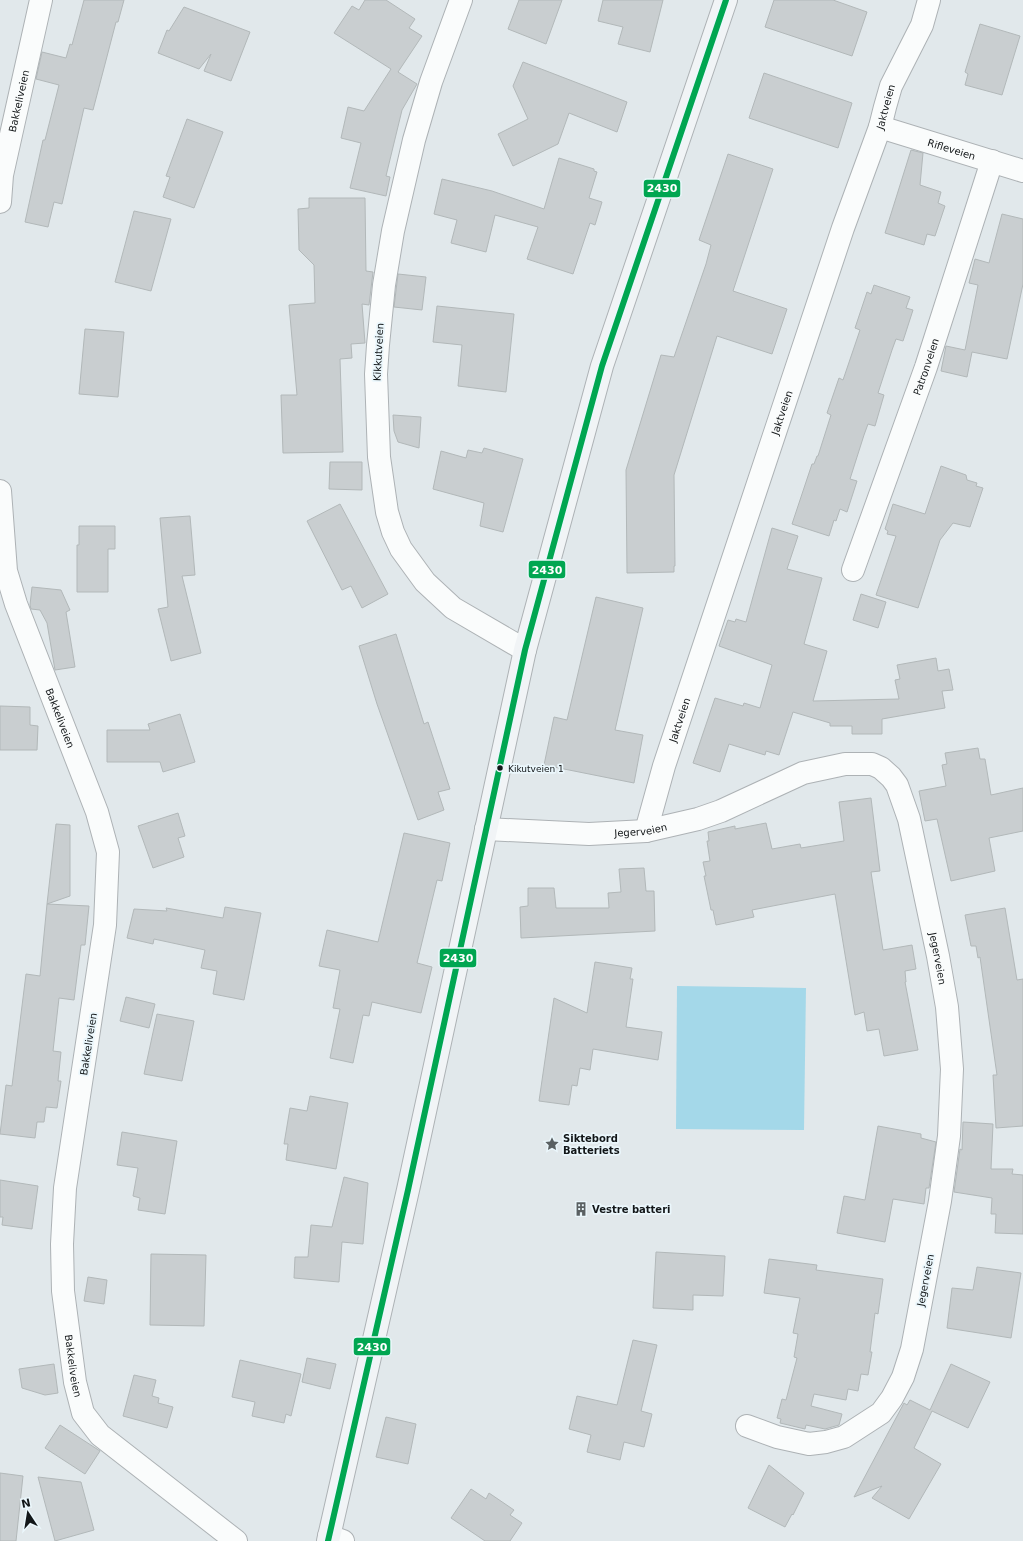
<svg xmlns="http://www.w3.org/2000/svg" width="1023" height="1541" font-family="'DejaVu Sans',sans-serif">
	<rect width="100%" height="100%" fill="#e1e8eb"/>
	<!-- green -->
	<path fill="#a4d8e9" d="M677,986L806,988L804,1130L676,1129Z"/>
	<!-- building -->
	<path fill="#c9ced0" stroke="#b2b8b9" d="M84,0H124L118,22H116L93,110L84,108L62,204L54,202L48,227L25,222L43,140H45L59,85L36,79L42,52L66,58L70,44L72,45Z
		M365,0H386L415,19L409,28L422,36L398,72L417,84L402,110L386,176L390,177L386,196L350,188L361,143L341,138L348,107L364,111L391,69L334,33L352,6L359,10Z
		M519,0H562L546,44L508,29Z
		M603,0H663L650,52L618,44L623,27L598,21Z
		M774,0H833L867,12L852,56L765,27Z
		M184,7L250,32L231,81L204,71L211,54L199,69L158,53L167,30L169,31Z
		M980,24L1020,36L1002,95L965,85L968,74L965,72Z
		M523,62L627,102L617,132L569,113L558,144L513,166L498,134L528,119L513,86Z
		M764,73L852,103L838,148L749,118Z
		M187,119L223,132L194,208L163,197L170,177L166,176Z
		M911,150L923,153L920,185L941,192L938,203L945,206L935,236L927,234L924,245L885,233Z
		M728,154L773,169L733,291L787,309L772,354L717,336L674,475L675,566H674V572L627,573L626,470L661,355L674,357L706,264L711,245L699,240Z
		M559,158L594,169V171L597,172L589,198L602,202L595,225L590,223L573,274L527,259L538,227L495,215L486,252L451,243L457,220L434,214L442,179L492,191L544,209Z
		M309,198H365L366,271L373,272L369,305L362,304L365,343L351,344L352,358L340,359L343,452L283,453L281,395H297L289,305L315,303L314,265L299,250L298,209L309,208Z
		M134,211L171,219L151,291L115,282Z
		M1002,214L1023,219V284L1007,359L972,352L967,377L941,371L946,346L965,350L978,285L969,283L975,259L989,263Z
		M398,274L426,277L422,310L394,307Z
		M874,285L910,297L906,308L913,310L903,341L896,339L892,350L878,393L884,395L875,426L868,424L864,435L850,479L857,481L847,512L840,509L836,521L834,520L829,536L792,524L812,464H814L817,456H818L831,415L827,413L839,378L843,380L860,330L855,328L867,292L871,294Z
		M437,306L514,314L506,392L458,386L462,345L433,342Z
		M85,329L124,332L118,397L79,394Z
		M393,415L421,417L419,448L398,442L394,431Z
		M484,448L523,459L503,532L480,526L484,503L433,489L441,451L466,458L468,450L482,453Z
		M330,462H362V490L329,489Z
		M941,466L966,475L967,480L977,483L976,486L983,488L970,527L953,523L940,540L918,608L876,595L896,536L887,534L888,531L885,529L893,504L925,514Z
		M340,504L388,594L362,608L351,586L342,590L307,521Z
		M190,516L195,575L182,576L201,653L171,661L158,609L168,607L160,518Z
		M79,526H115V549H108V592H77V545H79Z
		M772,528L798,536L787,569L822,578L804,644L827,651L813,701L899,699L895,680L900,679L897,665L936,658L938,671L949,669L953,690L942,691L945,708L882,719V734H852V726H830V723L793,712L779,755L766,751L765,755L729,744L720,772L693,763L715,698L743,706L744,703L760,708L772,665L719,646L728,620L735,622L736,619L746,622Z
		M32,587L61,590L70,610L66,612L75,667L55,670L47,623L40,610L31,609L30,605Z
		M861,594L886,602L878,628L853,620Z
		M596,597L643,608L615,730L643,735L634,783L544,765L554,717L567,720Z
		M396,634L424,724L428,722L450,789L438,792L444,810L418,820L377,704L359,646Z
		M0,706L30,707V725L38,726L37,750H0Z
		M180,714L195,762L163,772L160,762H107V730H150L148,724Z
		M978,748L980,759H985L991,795L1023,788V831L989,838L995,871L951,881L937,819L925,821L919,791L946,786L942,765L947,764L945,753Z
		M871,798L880,871L871,872L883,950L912,945L916,969L905,971L906,982H905L918,1050L884,1056L879,1029L867,1031L864,1012L855,1015L835,894L752,910L754,917L716,925L713,910H711L704,876H706L703,862L710,861L707,841H709L708,832L735,826V829L766,823L772,849L800,844L801,848L844,841L839,802Z
		M178,813L185,836L178,838L184,857L153,868L138,826Z
		M56,824L70,825V896L47,904Z
		M404,833L450,843L442,881L437,880L417,963L432,967L421,1013L372,1002L369,1016L363,1015L353,1063L330,1058L340,1009L333,1008L340,970L319,966L327,930L378,942Z
		M644,868L646,891H654L655,931L521,938L520,907L528,906V888H554L556,908H609L608,893L621,892L619,869Z
		M47,904L89,906L85,945H81L74,1000L59,998L53,1051L61,1052L58,1081H61L57,1108L46,1107L44,1122H37L35,1138L0,1134L6,1085L12,1086L26,974L40,976Z
		M225,907L261,913L244,1000L213,994L217,971L201,968L205,950L154,939L153,944L127,938L134,909L167,911L166,908L223,918Z
		M1005,908L1017,980L1023,979V1126L996,1128L993,1075H997L980,957L978,958L976,946H971L965,915Z
		M595,962L632,968L630,979H633L626,1027L662,1032L658,1060L593,1049L590,1070L580,1068L577,1086L572,1085L569,1105L539,1101L554,998L587,1013Z
		M126,997L155,1004L149,1028L120,1021Z
		M157,1014L194,1021L182,1081L144,1074Z
		M310,1096L348,1103L336,1169L286,1160L288,1144H284L290,1108L307,1111Z
		M963,1122L993,1124L991,1169H1013L1012,1174L1023,1175V1234L995,1233L996,1214H991L992,1198L954,1192L960,1149L962,1150Z
		M878,1126L921,1134V1138L936,1142L929,1188H926L924,1204L893,1199L885,1242L837,1233L844,1196L865,1200Z
		M122,1132L177,1141L165,1214L138,1210L140,1198L133,1196L138,1168L117,1165Z
		M344,1177L368,1183L363,1244L342,1242L339,1282L294,1278L295,1257H308L311,1225L332,1227Z
		M0,1180L38,1186L32,1229L2,1225L3,1217H0Z
		M656,1252L725,1256L723,1296L693,1295V1310L653,1308Z
		M151,1254L206,1255L204,1326L150,1325Z
		M769,1259L817,1265L816,1270L883,1279L878,1314L875,1313L870,1352H872L868,1375L861,1374L858,1391L848,1389L846,1400L814,1394L811,1406L842,1414L839,1425L825,1429L806,1425L805,1429L780,1423L781,1419L777,1418L782,1399L786,1400L797,1358L794,1357L798,1334L793,1333L800,1298L764,1293Z
		M977,1267L1021,1273L1011,1338L947,1328L952,1288L973,1290Z
		M88,1277L107,1280L104,1304L84,1301Z
		M633,1340L657,1345L641,1411L652,1414L644,1447L624,1442L620,1460L587,1452L591,1435L569,1429L577,1396L617,1405Z
		M307,1358L336,1364L330,1389L302,1382Z
		M240,1360L301,1374L291,1416L286,1414L284,1423L252,1416L255,1402L232,1397Z
		M54,1364L58,1393L45,1395L22,1388L19,1369Z
		M951,1364L990,1382L968,1428L932,1411L914,1448L941,1464L909,1519L872,1498L882,1486L854,1497L904,1403L907,1405L910,1400L930,1410Z
		M134,1375L156,1380L152,1396L159,1398L158,1403L173,1407L167,1428L123,1416Z
		M386,1417L416,1424L408,1464L376,1457Z
		M60,1425L100,1451L85,1474L45,1448Z
		M769,1465L804,1493L793,1515L792,1514L785,1527L748,1508Z
		M0,1473L23,1476L16,1541H0Z
		M38,1477L81,1482L94,1530L55,1541Z
		M471,1489L486,1499L489,1493L514,1510L510,1515L522,1523L510,1541H485L451,1518Z"/>
	<g fill="none" stroke-linecap="round" stroke-linejoin="round">
		<defs>
			<g id="street">
				<path d="M461,0L431,82L414,140L393,231L384,285L378,345L376,374L379,457L387,512L393,532L401,549L425,582L453,608L525,650"/>
				<path id="s1" d="M880,127L1023,171"/>
				<path id="s2" d="M0,202L2,175L41,0"/>
				<path id="s3" d="M0,491L6,571L16,604L97,812L108,852L105,925L65,1188L62,1244L63,1291L75,1382L83,1413L100,1435L236,1541"/>
				<path id="s4" d="M853,570L926,367L992,161"/>
				<path id="s5" d="M486,829L589,834L646,831L698,819L721,811L803,773L845,764H872L881,768L891,777L897,785L909,819L938,956L947,1007L952,1069L949,1136L940,1201L912,1349L903,1377L892,1398L881,1413L844,1437L826,1442L809,1444L777,1437L747,1426"/>
				<path id="s6" d="M646,831L664,766L843,228L880,127L885,107L891,86L922,25L929,0"/>
				<path d="M329,1536L343,1541"/>
			</g>
			<path id="secondary" d="M328,1541L408,1190L525,650L602,366L726,0"/>
		</defs>
		<!-- street casing -->
		<use href="#street" stroke="#adb2b5" stroke-width="24"/>
		<!-- secondary casing -->
		<use href="#secondary" stroke="#adb2b5" stroke-width="24"/>
		<!-- street -->
		<use href="#street" stroke="#fafcfc" stroke-width="22"/>
		<!-- secondary -->
		<use href="#secondary" stroke="#f1f4f6" stroke-width="22"/>
		<defs>
			<path id="bus-1" d="M328,1541L408,1190L525,650L602,366L726,0"/>
		</defs>
		<!-- bus-1 casing -->
		<use href="#bus-1" stroke="#ebf7fc" stroke-width="9"/>
		<!-- bus-1 -->
		<use href="#bus-1" stroke="#00a651" stroke-width="6"/>
	</g>
	<!-- icons -->
	<defs>
		<symbol id="sight-bare" viewBox="-9 -9 18 18"><path d="M0-6L1.8-2.2L6-1.7L2.9 1.2L3.7 5.4L0 3.3L-3.7 5.4L-2.9 1.2L-6-1.7L-1.8-2.2Z" fill="#5a6062" stroke="#ebf7fc" stroke-width="2.5" paint-order="stroke"/></symbol>
		<symbol id="building-bare" viewBox="-9 -9 18 18"><path d="M-4-6H4V6H1V3H-1V6H-4ZM-2.5-4.3h1.7v1.8h-1.7ZM.8-4.3h1.7v1.8H.8ZM-2.5-1h1.7V.8h-1.7ZM.8-1h1.7V.8H.8Z" fill="#5a6062" stroke="#ebf7fc" stroke-width="2.5" paint-order="stroke"/></symbol>
	</defs>
	<g fill-rule="evenodd">
		<use href="#sight-bare" x="542" y="1134" width="20" height="20"/>
		<use href="#building-bare" x="571" y="1199" width="20" height="20"/>
	</g>
	<!-- markers -->
	<circle fill="#121618" stroke="#ebf7fc" stroke-width="1.5" cx="500" cy="768" r="3.5"/>
	<g text-anchor="middle" stroke-width="3.5" stroke-linejoin="round" paint-order="stroke">
		<!-- bus labels -->
		<g font-size="9" fill="#121618" stroke="#ebf7fc" text-anchor="start">
			<text x="508" y="772">Kikutveien 1</text>
		</g>
		<!-- street labels -->
		<g font-size="10" fill="#121618" stroke="#ebf7fc">
			<text dy="4" stroke="none"><textPath href="#s2" startOffset="103">Bakkeliveien</textPath></text>
			<text dy="4" stroke="none"><textPath href="#s6" startOffset="763">Jaktveien</textPath></text>
			<text dy="4" stroke="none"><textPath href="#s1" startOffset="75">Rifleveien</textPath></text>
			<text transform="translate(378 352) rotate(-87)" y="4">Kikkutveien</text>
			<text dy="4" stroke="none"><textPath href="#s4" startOffset="216">Patronveien</textPath></text>
			<text dy="4" stroke="none"><textPath href="#s6" startOffset="440">Jaktveien</textPath></text>
			<text dy="4" stroke="none"><textPath href="#s3" startOffset="237">Bakkeliveien</textPath></text>
			<text dy="4" stroke="none"><textPath href="#s6" startOffset="116">Jaktveien</textPath></text>
			<text dy="4" stroke="none"><textPath href="#s5" startOffset="155">Jegerveien</textPath></text>
			<text dy="4" stroke="none"><textPath href="#s5" startOffset="610">Jegerveien</textPath></text>
			<text transform="translate(88 1044) rotate(-81)" y="4">Bakkeliveien</text>
			<text transform="translate(925 1280) rotate(-79)" y="4">Jegerveien</text>
			<text dy="4" stroke="none"><textPath href="#s3" startOffset="897">Bakkeliveien</textPath></text>
		</g>
		<!-- poi labels -->
		<g font-size="10" font-weight="bold" fill="#121618" stroke="#ebf7fc" text-anchor="start">
			<text x="563" y="1142">Siktebord<tspan x="563" dy="12">Batteriets</tspan></text>
			<text x="592" y="1213">Vestre batteri</text>
		</g>
	</g>
	<g stroke="#ebf7fc" stroke-width="1.5">
		<rect x="643" y="179" width="38" height="19" rx="4" fill="#00a651"/>
		<rect x="528" y="560" width="38" height="19" rx="4" fill="#00a651"/>
		<rect x="439" y="948" width="38" height="20" rx="4" fill="#00a651"/>
		<rect x="353" y="1337" width="38" height="19" rx="4" fill="#00a651"/>
	</g>
	<g font-size="11" text-anchor="middle" font-weight="bold" fill="#fff">
		<text x="662" y="192">2430</text>
		<text x="547" y="574">2430</text>
		<text x="458" y="962">2430</text>
		<text x="372" y="1351">2430</text>
	</g>
	<!-- north arrow -->
	<g transform="translate(28 1513) rotate(348)" stroke="#ebf7fc" stroke-width="3" paint-order="stroke">
	<path d="M0-3L7 15L0 10L-7 15Z" fill="#121618"/>
	<text y="-6" font-size="11" font-weight="bold" text-anchor="middle" fill="#121618">N</text>
	</g>
</svg>
